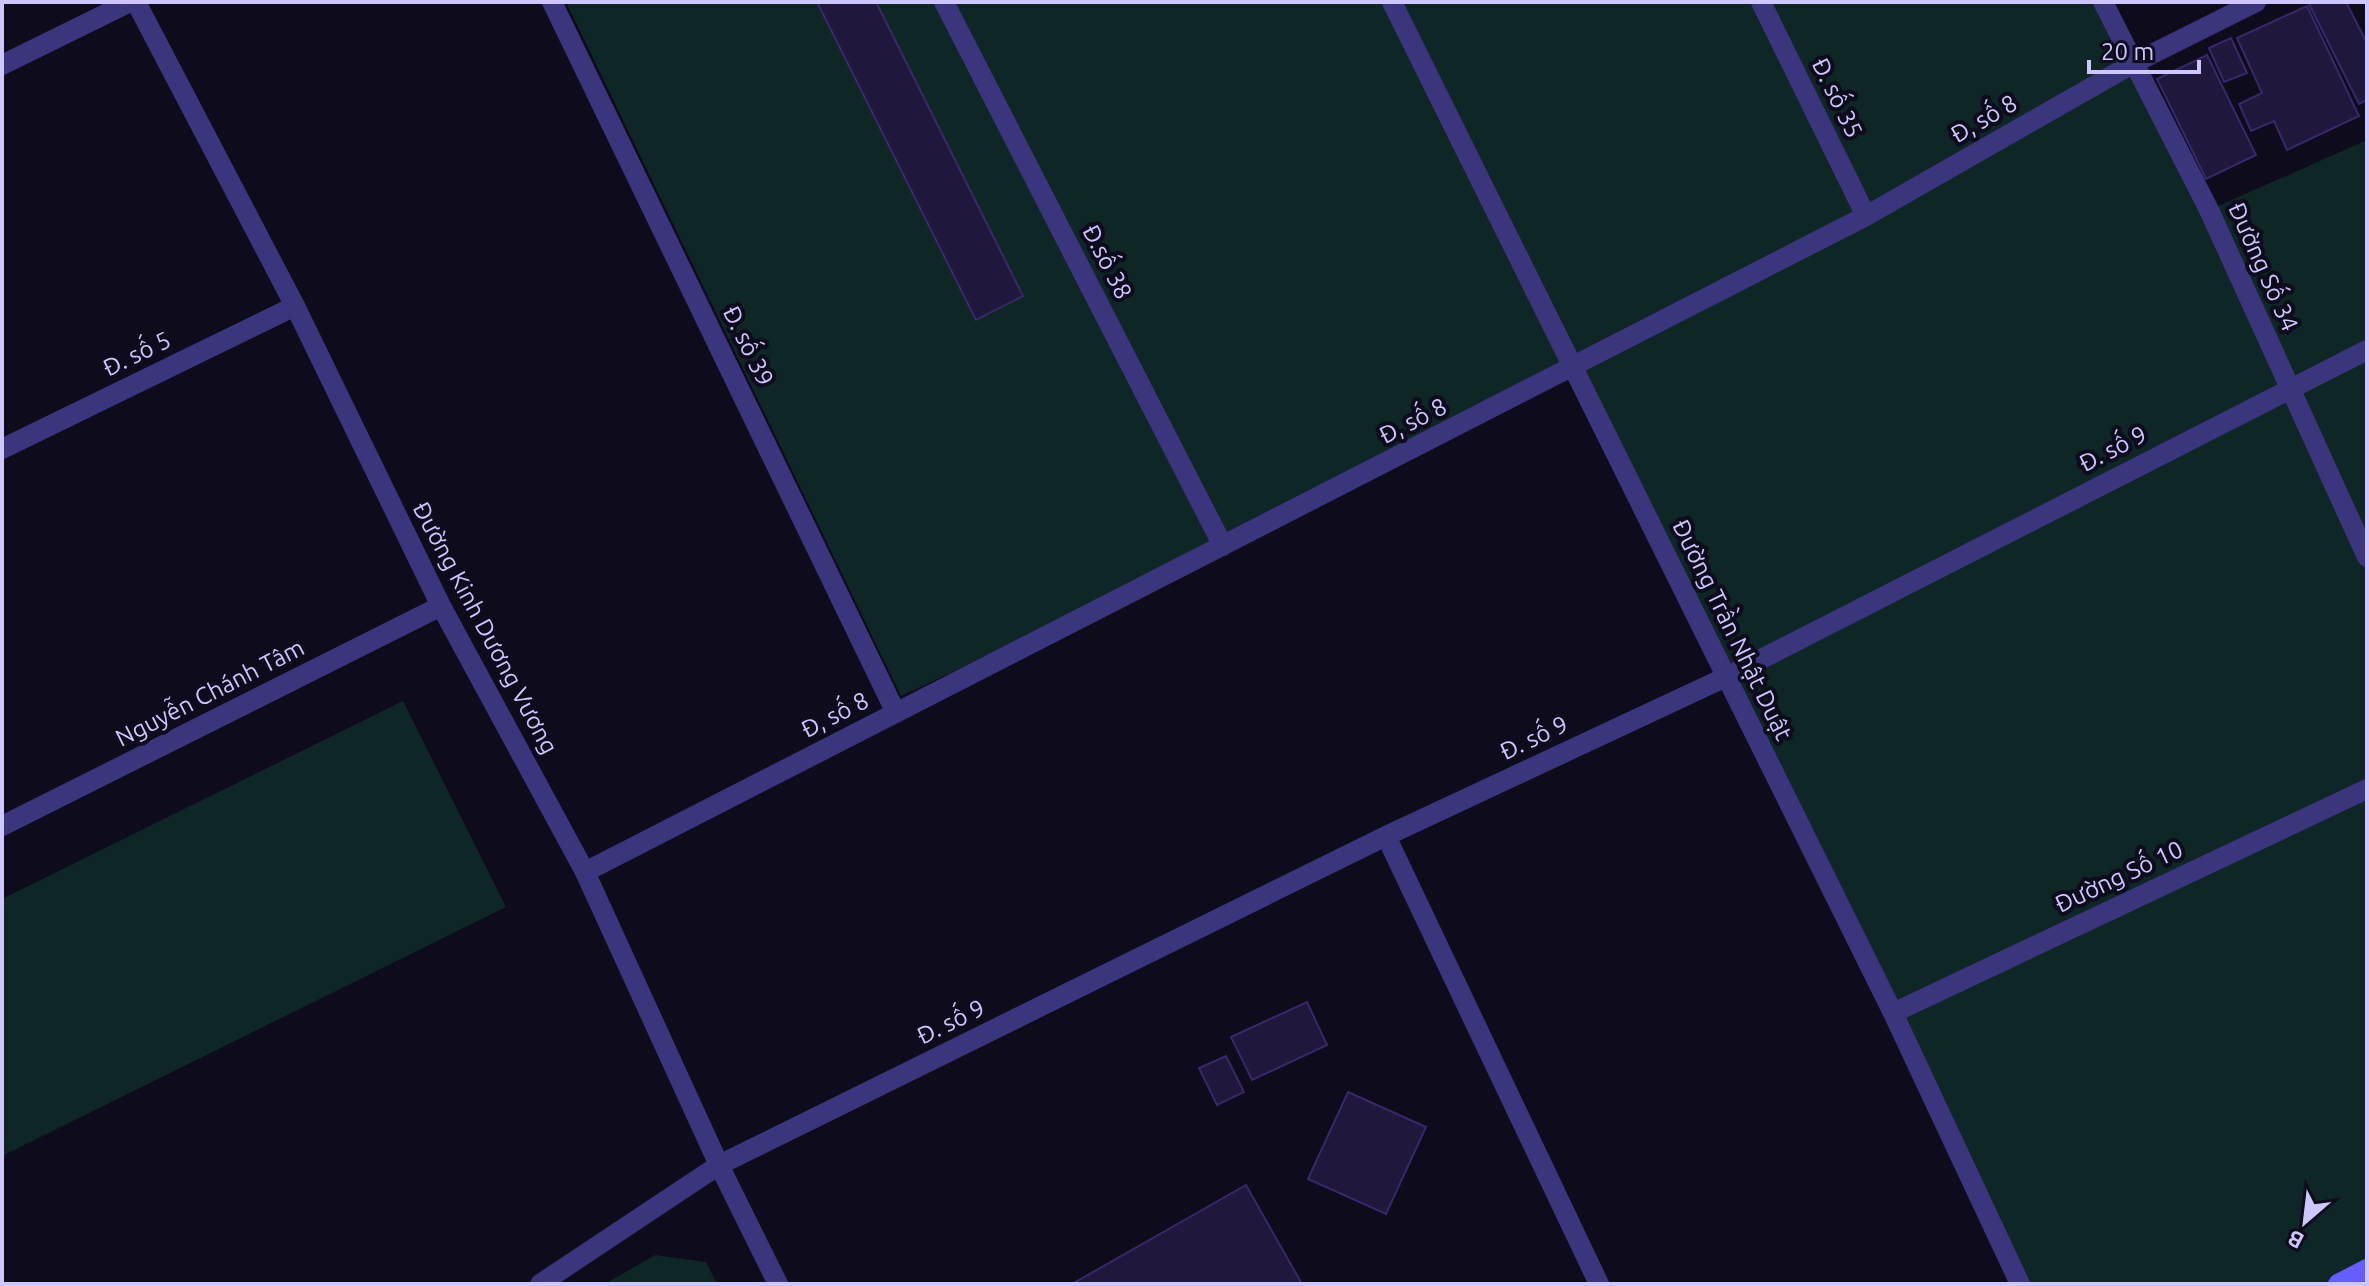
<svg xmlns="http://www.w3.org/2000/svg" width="2369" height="1286" font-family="Ubuntu,sans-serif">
	<rect width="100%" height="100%" fill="#0e0b1c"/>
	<!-- green -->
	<path fill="#0e2626" d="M566,2H934L1157,421L940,2H2103L2209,210L2367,140V1269L2338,1284H2020L1573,369L1223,546L901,696Z
		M403,701L506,907L2,1156V899Z
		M655,1255L706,1262L717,1284H605Z"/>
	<!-- building -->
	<path fill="#20173d" stroke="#372969" stroke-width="2" d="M817,2H876L1023,296L976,320Z
		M2308,2H2346L2367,43V100L2359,104Z
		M2307,6L2359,116L2287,150L2274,121L2251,131L2239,104L2262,93L2237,38Z
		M2231,38L2247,73L2224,82L2209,48Z
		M2207,55L2256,155L2206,179L2157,79Z
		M1307,1002L1327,1045L1252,1080L1231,1037Z
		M1226,1056L1244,1092L1217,1105L1199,1068Z
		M1348,1092L1426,1127L1386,1214L1308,1179Z
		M1246,1185L1302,1284H1072Z"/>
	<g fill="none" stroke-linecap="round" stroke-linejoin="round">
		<!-- minor -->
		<path stroke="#3a357c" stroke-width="20" d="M552,2L896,713
			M944,2L1223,546
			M1392,2L1893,1013L2020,1284
			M1761,2L1866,216
			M2103,2L2209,210L2367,557
			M2,65L130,2
			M2,449L295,306
			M1386,836L1599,1284
			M585,872L1866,216L2134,63L2256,2
			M1893,1013L2367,789"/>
		<!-- tertiary -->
		<path stroke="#3a357c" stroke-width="20" d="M136,2L295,306L441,606L585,872L719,1165L778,1284
			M2,826L441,606
			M540,1284L719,1165L1386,836L1726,677L2367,350"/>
		<!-- secondary -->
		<path stroke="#665dff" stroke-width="20" d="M2338,1284L2367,1269"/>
	</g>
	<g text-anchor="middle" stroke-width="8" stroke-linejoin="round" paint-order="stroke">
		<!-- street labels -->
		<g font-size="24" fill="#cec6ff" stroke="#0e0b1c">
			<text transform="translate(1837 98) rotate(64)" y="8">Đ. số 35</text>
			<text transform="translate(1984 119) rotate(-30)" y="8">Đ, số 8</text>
			<text transform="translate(1107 262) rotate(63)" y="8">Đ.số 38</text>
			<text transform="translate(2263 267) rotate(66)" y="8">Đường Số 34</text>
			<text transform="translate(748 346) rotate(64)" y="8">Đ. số 39</text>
			<text transform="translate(137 354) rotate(-26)" y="8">Đ. số 5</text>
			<text transform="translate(1413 421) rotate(-27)" y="8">Đ, số 8</text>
			<text transform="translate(2113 449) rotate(-27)" y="8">Đ. số 9</text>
			<text transform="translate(485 628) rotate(62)" y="8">Đường Kinh Dương Vương</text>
			<text transform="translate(1732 630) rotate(64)" y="8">Đường Trần Nhật Duật</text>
			<text transform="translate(210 693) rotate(-27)" y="8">Nguyễn Chánh Tâm</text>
			<text transform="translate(835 715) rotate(-27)" y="8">Đ, số 8</text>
			<text transform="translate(1534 738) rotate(-25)" y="8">Đ. số 9</text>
			<text transform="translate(2119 877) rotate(-25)" y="8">Đường Số 10</text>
			<text transform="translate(951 1022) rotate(-26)" y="8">Đ. số 9</text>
		</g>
	</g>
	<!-- border -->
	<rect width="2369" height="1286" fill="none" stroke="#cec6ff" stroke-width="8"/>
	<!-- north arrow -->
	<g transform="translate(2305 1222) rotate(208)" stroke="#0e0b1c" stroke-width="6" paint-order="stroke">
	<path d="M0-6L14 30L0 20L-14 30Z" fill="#cec6ff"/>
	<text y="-12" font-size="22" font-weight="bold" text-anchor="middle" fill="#cec6ff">B</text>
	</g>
	<!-- scale -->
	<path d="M2089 60v12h110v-12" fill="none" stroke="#cec6ff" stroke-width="4"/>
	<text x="2101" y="60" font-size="24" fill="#cec6ff" stroke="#0e0b1c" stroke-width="6" paint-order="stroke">20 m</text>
</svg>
